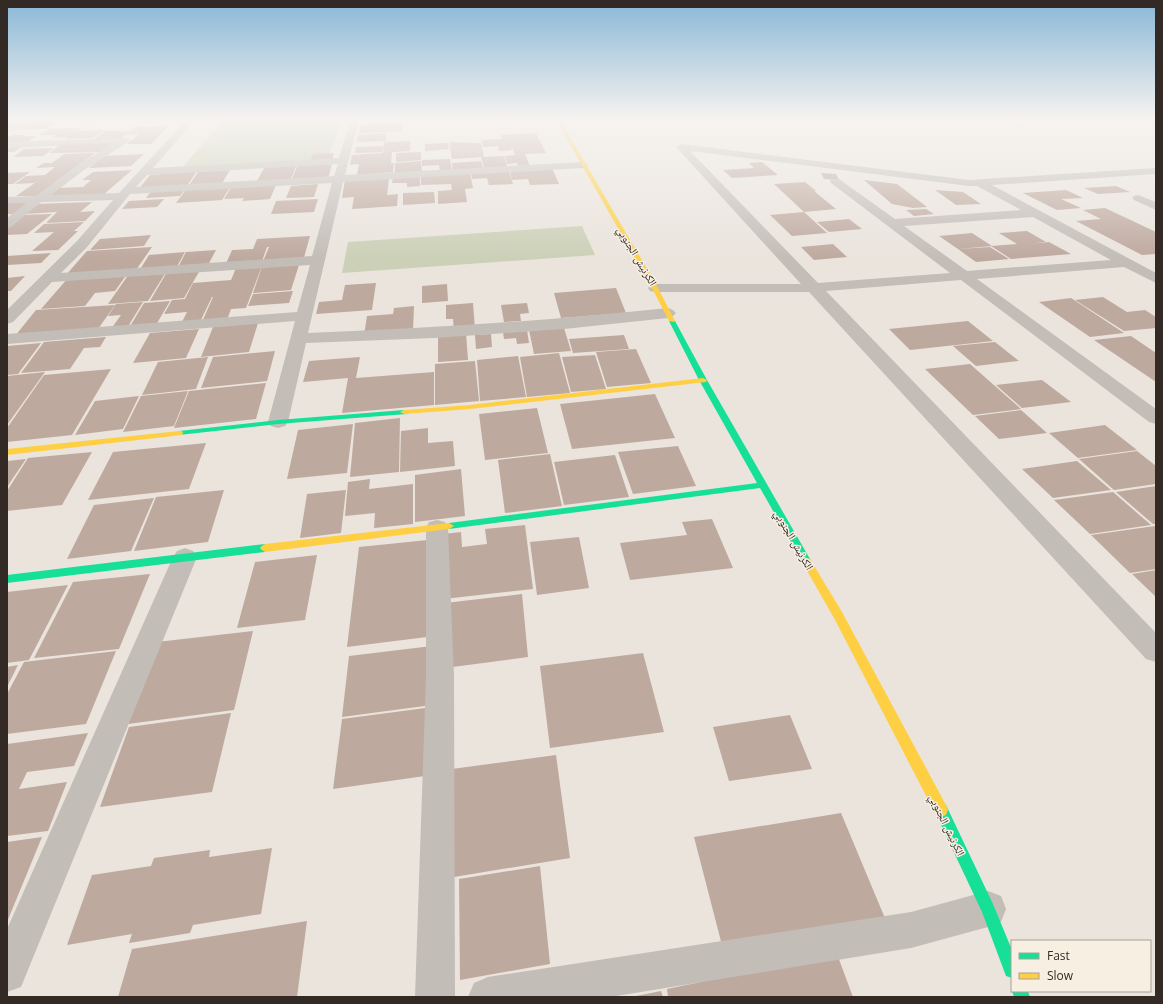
<svg xmlns="http://www.w3.org/2000/svg" width="1163" height="1004" font-family="'Open Sans','Noto Naskh Arabic',sans-serif">
	<rect width="100%" height="100%" fill="#eae4dd"/>
	<!-- green -->
	<path fill="#cbd0b7" d="M225,118H343L327,159L183,167Z
		M582,226L595,255L342,273L348,242Z"/>
	<!-- building -->
	<path fill="#bea99f" d="M63,118L46,129L11,130L31,119Z
		M81,118H118L113,122L74,123Z
		M148,118H177L175,121L144,122Z
		M402,123V131L359,133L361,125Z
		M169,126L151,144H127L139,134L126,135L118,140L92,141L105,131H132L136,127Z
		M81,128L77,131L105,130L93,138L65,139L68,137L52,138L56,135H39L49,129Z
		M386,133V141L357,142L358,135Z
		M536,133L546,153L525,154L530,166L518,167L517,163L507,164L505,156L515,155L511,145L512,150L499,151L498,146L483,147L482,140L502,139L501,135Z
		M13,135H26L23,136H37L27,142L7,143V137Z
		M119,141L106,152L49,153L60,145Z
		M410,141V151L392,152L391,163H394L393,172L357,175L359,164L350,165L352,155L383,153L384,142Z
		M449,142L481,143L484,157L504,156L508,169L485,171L481,157L452,159Z
		M448,143L449,149L425,151V144Z
		M25,145L14,152H7V146Z
		M383,146L382,152L355,153L356,147Z
		M54,148L43,156L13,157L24,149Z
		M421,152V160L396,162V153Z
		M95,153L39,196H16L42,178L34,183L15,184L26,176L45,175L55,167L36,168L44,163H52L64,154Z
		M334,153L332,160L310,162L313,154Z
		M144,154L131,166L89,168L104,156Z
		M450,159L452,171L440,172L439,165L422,166V160Z
		M421,161L422,172L395,173V163Z
		M481,161L484,171L453,172L452,163Z
		M762,162L778,175L732,178L723,170L754,168L749,163Z
		M332,164L328,179L291,182L297,166Z
		M296,166L291,179L257,181L264,168Z
		M552,168L559,184L530,185L528,179L512,180L510,171Z
		M132,170L103,195L43,198L55,188L83,187L91,180H82L93,172Z
		M230,170L221,185L188,187L198,172Z
		M197,171L186,187L138,190L150,175Z
		M509,171L513,184L489,185L487,178L472,179L471,173Z
		M30,172L13,184H7V173Z
		M470,173L473,188L465,189L467,202L438,204V191L452,190L451,184L421,185V176Z
		M821,173L836,174L839,180L824,179Z
		M420,176V186L407,187V183H392L393,178Z
		M389,178L387,195L398,194L397,206L352,209L354,197L342,198L345,180Z
		M864,180L897,184L927,207L913,208L892,204Z
		M805,182L816,191L790,193L814,191L836,209L804,212L774,184Z
		M318,184L314,197L286,198L291,186Z
		M276,185L270,199L242,201L244,198L224,199L232,186Z
		M231,186L222,200L176,203L187,188Z
		M1116,186L1130,192L1098,194L1084,188Z
		M186,188L180,196L146,198L152,190Z
		M935,190L963,192L981,204L956,205Z
		M1066,190L1083,198L1061,199L1081,208L1057,210L1023,193Z
		M434,192L435,203L403,205V193Z
		M164,199L157,207L122,209L129,201Z
		M318,199L314,212L271,214L276,201Z
		M32,202L17,214H7V203Z
		M92,202L80,212L95,211L85,221L46,223L57,212L23,214L35,204Z
		M1105,208L1156,232V246L1144,240L1156,246V254L1142,255L1076,221L1101,219L1083,210Z
		M926,209L934,214L914,216L906,210Z
		M804,212L827,233L792,236L770,215Z
		M52,214L27,234L7,235V228L20,215Z
		M849,219L862,229L829,232L817,222Z
		M84,222L74,231H78L58,250L32,251L54,232L34,233L44,224Z
		M1027,231L1046,242L1027,244L1049,242L1071,254L1011,259L991,246L1017,244L999,233Z
		M972,233L992,246L958,249L939,236Z
		M151,235L144,246L90,250L100,239Z
		M310,236L303,261L262,264L269,247H267L261,264L225,266L232,250L253,249L257,239Z
		M833,244L847,257L814,260L801,247Z
		M152,247L136,270L66,275L87,251Z
		M990,247L1009,259L976,262L958,249Z
		M216,250L207,267L177,269L186,252Z
		M185,252L176,268L139,271L149,255Z
		M51,253L41,263L7,265V256Z
		M299,265L291,290L253,293L262,267Z
		M262,266L246,308L231,309L227,320L202,322L213,297L185,299L193,283L231,280L236,268Z
		M200,270L184,298L150,301L167,272Z
		M166,272L148,301L108,304L129,274Z
		M127,274L115,291L95,293L85,306L41,309L68,278Z
		M25,276L11,291H7V278Z
		M376,283L372,310L316,314L319,302L342,300L345,285Z
		M447,284L448,301L422,303V286Z
		M616,288L626,313L561,318L554,293Z
		M293,291L289,303L248,306L253,294Z
		M212,297L200,322L181,324L187,312L164,314L172,300Z
		M1103,297L1127,312L1145,310L1156,317V328L1124,331L1075,300Z
		M1071,298L1124,333L1090,337L1039,302Z
		M170,301L156,325L129,328L144,303Z
		M143,302L127,328L111,329L121,315L108,316L116,304Z
		M473,303L475,329L454,331L453,319H446V305Z
		M527,303L529,313L520,314L521,321L504,322L501,305Z
		M115,305L98,329L15,336L36,310Z
		M414,306L413,331L364,335L367,316L393,314L394,308Z
		M968,321L993,341L910,350L889,329Z
		M258,323L249,352L201,357L213,327Z
		M564,328L571,351L534,354L529,330Z
		M199,329L186,358L133,363L150,333Z
		M527,330L529,343L517,344L516,338L504,339L503,332Z
		M466,333L468,360L438,362V335Z
		M491,334L492,347L476,349L475,335Z
		M624,335L629,349L573,353L569,339Z
		M1131,336L1156,353V382L1094,340Z
		M106,337L100,347L84,348L70,369L21,373L44,342Z
		M995,342L1019,361L976,366L953,346Z
		M41,343L18,374L7,375V346Z
		M636,349L651,383L607,387L596,352Z
		M275,351L267,381L201,388L213,357Z
		M559,353L570,393L527,397L520,357Z
		M595,355L606,389L571,392L562,357Z
		M518,356L526,397L480,401L477,360Z
		M208,357L196,389L142,395L158,362Z
		M360,357L356,378L434,372V405L342,413L348,378L303,382L309,361Z
		M475,361L479,401L435,405V364Z
		M970,364L1021,409L973,415L925,369Z
		M111,369L72,435L7,442V428L44,375Z
		M45,372L7,425V376Z
		M1042,380L1071,402L1022,408L996,385Z
		M266,383L256,419L174,428L189,391Z
		M188,391L174,426L123,432L141,396Z
		M655,394L675,438L572,449L560,404Z
		M139,396L123,429L75,435L95,401Z
		M537,408L548,453L485,460L479,414Z
		M1021,410L1047,433L999,439L975,416Z
		M400,418L399,472L350,477L355,423Z
		M353,424L347,473L287,479L298,430Z
		M1105,425L1137,450L1078,458L1049,433Z
		M428,428V443L453,441L455,466L400,472L401,431Z
		M206,443L189,489L88,500L113,452Z
		M678,446L696,486L633,494L618,452Z
		M1137,451L1156,466V484L1114,490L1079,459Z
		M92,452L62,505L7,511V491L28,458Z
		M550,454L562,506L505,513L498,460Z
		M615,455L629,497L564,505L554,462Z
		M26,459L7,487V461Z
		M1077,461L1111,490L1053,498L1022,469Z
		M461,469L465,516L415,522V475Z
		M370,479L369,489L413,484V524L374,528L375,513L345,516L348,482Z
		M1156,486V524H1153L1116,492Z
		M224,490L208,542L134,551L156,497Z
		M346,490L341,533L300,538L307,494Z
		M1113,492L1151,525L1090,534L1054,500Z
		M154,498L131,551L67,559L94,505Z
		M712,519L733,568L630,580L620,543L687,535L682,522Z
		M525,525L533,589L444,599V534L461,532L462,547L487,544L485,529Z
		M1155,526L1156,527V569L1130,573L1091,535Z
		M579,537L589,588L537,595L530,542Z
		M428,540L427,637L347,647L359,547Z
		M317,555L305,620L237,628L255,562Z
		M1156,570V597L1132,574Z
		M150,574L119,649L34,658L73,582Z
		M68,585L29,660L7,663V592Z
		M522,594L528,657L445,668V603Z
		M253,631L234,710L128,724L157,642Z
		M432,646V705L342,717L349,656Z
		M116,651L86,724L7,734V694L24,662Z
		M643,653L664,732L550,748L540,666Z
		M18,665L7,687V667Z
		M433,707L432,775L333,789L342,719Z
		M231,713L212,792L100,807L129,727Z
		M790,715L812,769L729,781L713,727Z
		M88,733L74,766L27,772L19,789L67,782L48,831L7,836V744Z
		M556,755L570,858L454,877L452,769Z
		M841,813L887,923L724,953L694,837Z
		M42,837L7,922V842Z
		M272,848L261,914L193,925L190,933L129,943L132,934L67,945L92,875L151,866L154,858L210,850L209,857Z
		M540,866L550,964L460,980L459,879Z
		M307,921L297,997H118L132,949Z
		M837,954L853,997H668L667,989Z
		M661,991L663,997H636V996Z"/>
	<g fill="none" stroke-linecap="round" stroke-linejoin="round">
		<!-- street -->
		<path fill="#c3bdb7" fill-rule="evenodd" d="M18,118H29L7,132V125Z
			M188,118H197L153,168L339,158L351,118H359L345,175L583,162L588,165L583,168L343,182L308,333C429,328 548,321 668,308L673,310L676,313L673,316L668,318L564,329L434,338L306,343L288,422L285,426L278,428L271,426L268,422L295,321L7,344V334L297,312L310,265L52,282L13,322L7,324V310L77,241L113,200L41,202L11,227L7,228V218L26,203H7V197L36,196L76,166L114,143L7,148V142L128,138L130,140L128,142L84,170L51,195L119,193ZM338,164L334,176L136,187L147,175ZM332,183L312,256L61,273L87,247L130,194Z
			M681,144L969,180L1156,168V174L992,185L1156,273V283L1124,267L977,279L1156,409V424L1149,422L961,280L826,291L1156,633V662L1146,659L809,292H655L650,291L648,288L650,285L655,284H801L678,149L676,147ZM690,151L969,186H977L1021,210L895,219L839,179H831L830,181L831,183L950,273L818,283ZM1033,217L1111,260L967,271L904,226Z
			M1138,195L1156,202V210L1134,200L1132,198L1134,196Z
			M437,520L445,522L448,528L454,677L455,997H415L426,677V528L429,522Z
			M185,548L193,551L197,557L21,987L7,992V929L173,557L177,551Z
			M988,891L1001,896L1006,909L1001,922L988,927L911,948L610,997H468L474,983L488,977L911,912Z"/>
		<!-- fast -->
		<path fill="#16e098" fill-rule="evenodd" d="M672,319L675,321L707,380L810,559L812,562L810,565H804L760,488L449,529L446,528L444,526L449,523L757,483L699,380L669,321Z
			M404,410L408,412L407,414L278,424L179,435L175,433L179,431L278,420Z
			M265,544L268,546L270,548L268,550L265,552L7,583V575Z
			M941,803L946,805L993,904L1012,950V978L1006,976L982,912L934,810L936,805Z
			M1012,991H1028L1030,997H1014Z"/>
		<!-- slow -->
		<path fill="#ffcf43" fill-rule="evenodd" d="M555,118H559L658,288L675,321L674,322L669,321L652,288Z
			M703,378L707,380L706,382L470,409L404,414L400,412L404,410L470,405Z
			M179,431H182L183,433L182,435L7,455V449Z
			M449,523L454,526L449,529L265,552L262,550L260,548L262,546L265,544Z
			M807,558L810,559L842,612L946,805L948,810L946,815L941,817L936,815L834,618L802,562L804,559Z"/>
	</g>
	<!-- sky -->
	<linearGradient id="sky" x2="0" y2="1"><stop stop-color="#89b7d6"/><stop offset="0.46" stop-color="#f6f3f0"/><stop offset="1" stop-color="#f6f3f0" stop-opacity="0"/></linearGradient>
	<rect width="1163" height="259" fill="url(#sky)"/>
	<g text-anchor="middle" stroke-width="3" stroke-linejoin="round" paint-order="stroke">
		<!-- street labels -->
		<g font-size="11" fill="#332a26" stroke="#f8efe3">
			<text transform="translate(637 256) rotate(59)" y="4">الكرنيش الجنوبي</text>
			<text transform="translate(794 540) rotate(60)" y="4">الكرنيش الجنوبي</text>
			<text transform="translate(947 825) rotate(64)" y="4">الكرنيش الجنوبي</text>
		</g>
	</g>
	<!-- border -->
	<rect width="1163" height="1004" fill="none" stroke="#332a26" stroke-width="16"/>
	<!-- legend -->
	<rect x="1011" y="940" width="140" height="52" fill="#f8efe3" stroke="#a9a097"/>
	<rect x="1019" y="953" width="20" height="6" fill="#16e098" stroke="#a9a097"/>
	<text x="1047" y="960" font-size="12" fill="#332a26">Fast</text>
	<rect x="1019" y="973" width="20" height="6" fill="#ffcf43" stroke="#a9a097"/>
	<text x="1047" y="980" font-size="12" fill="#332a26">Slow</text>
</svg>
